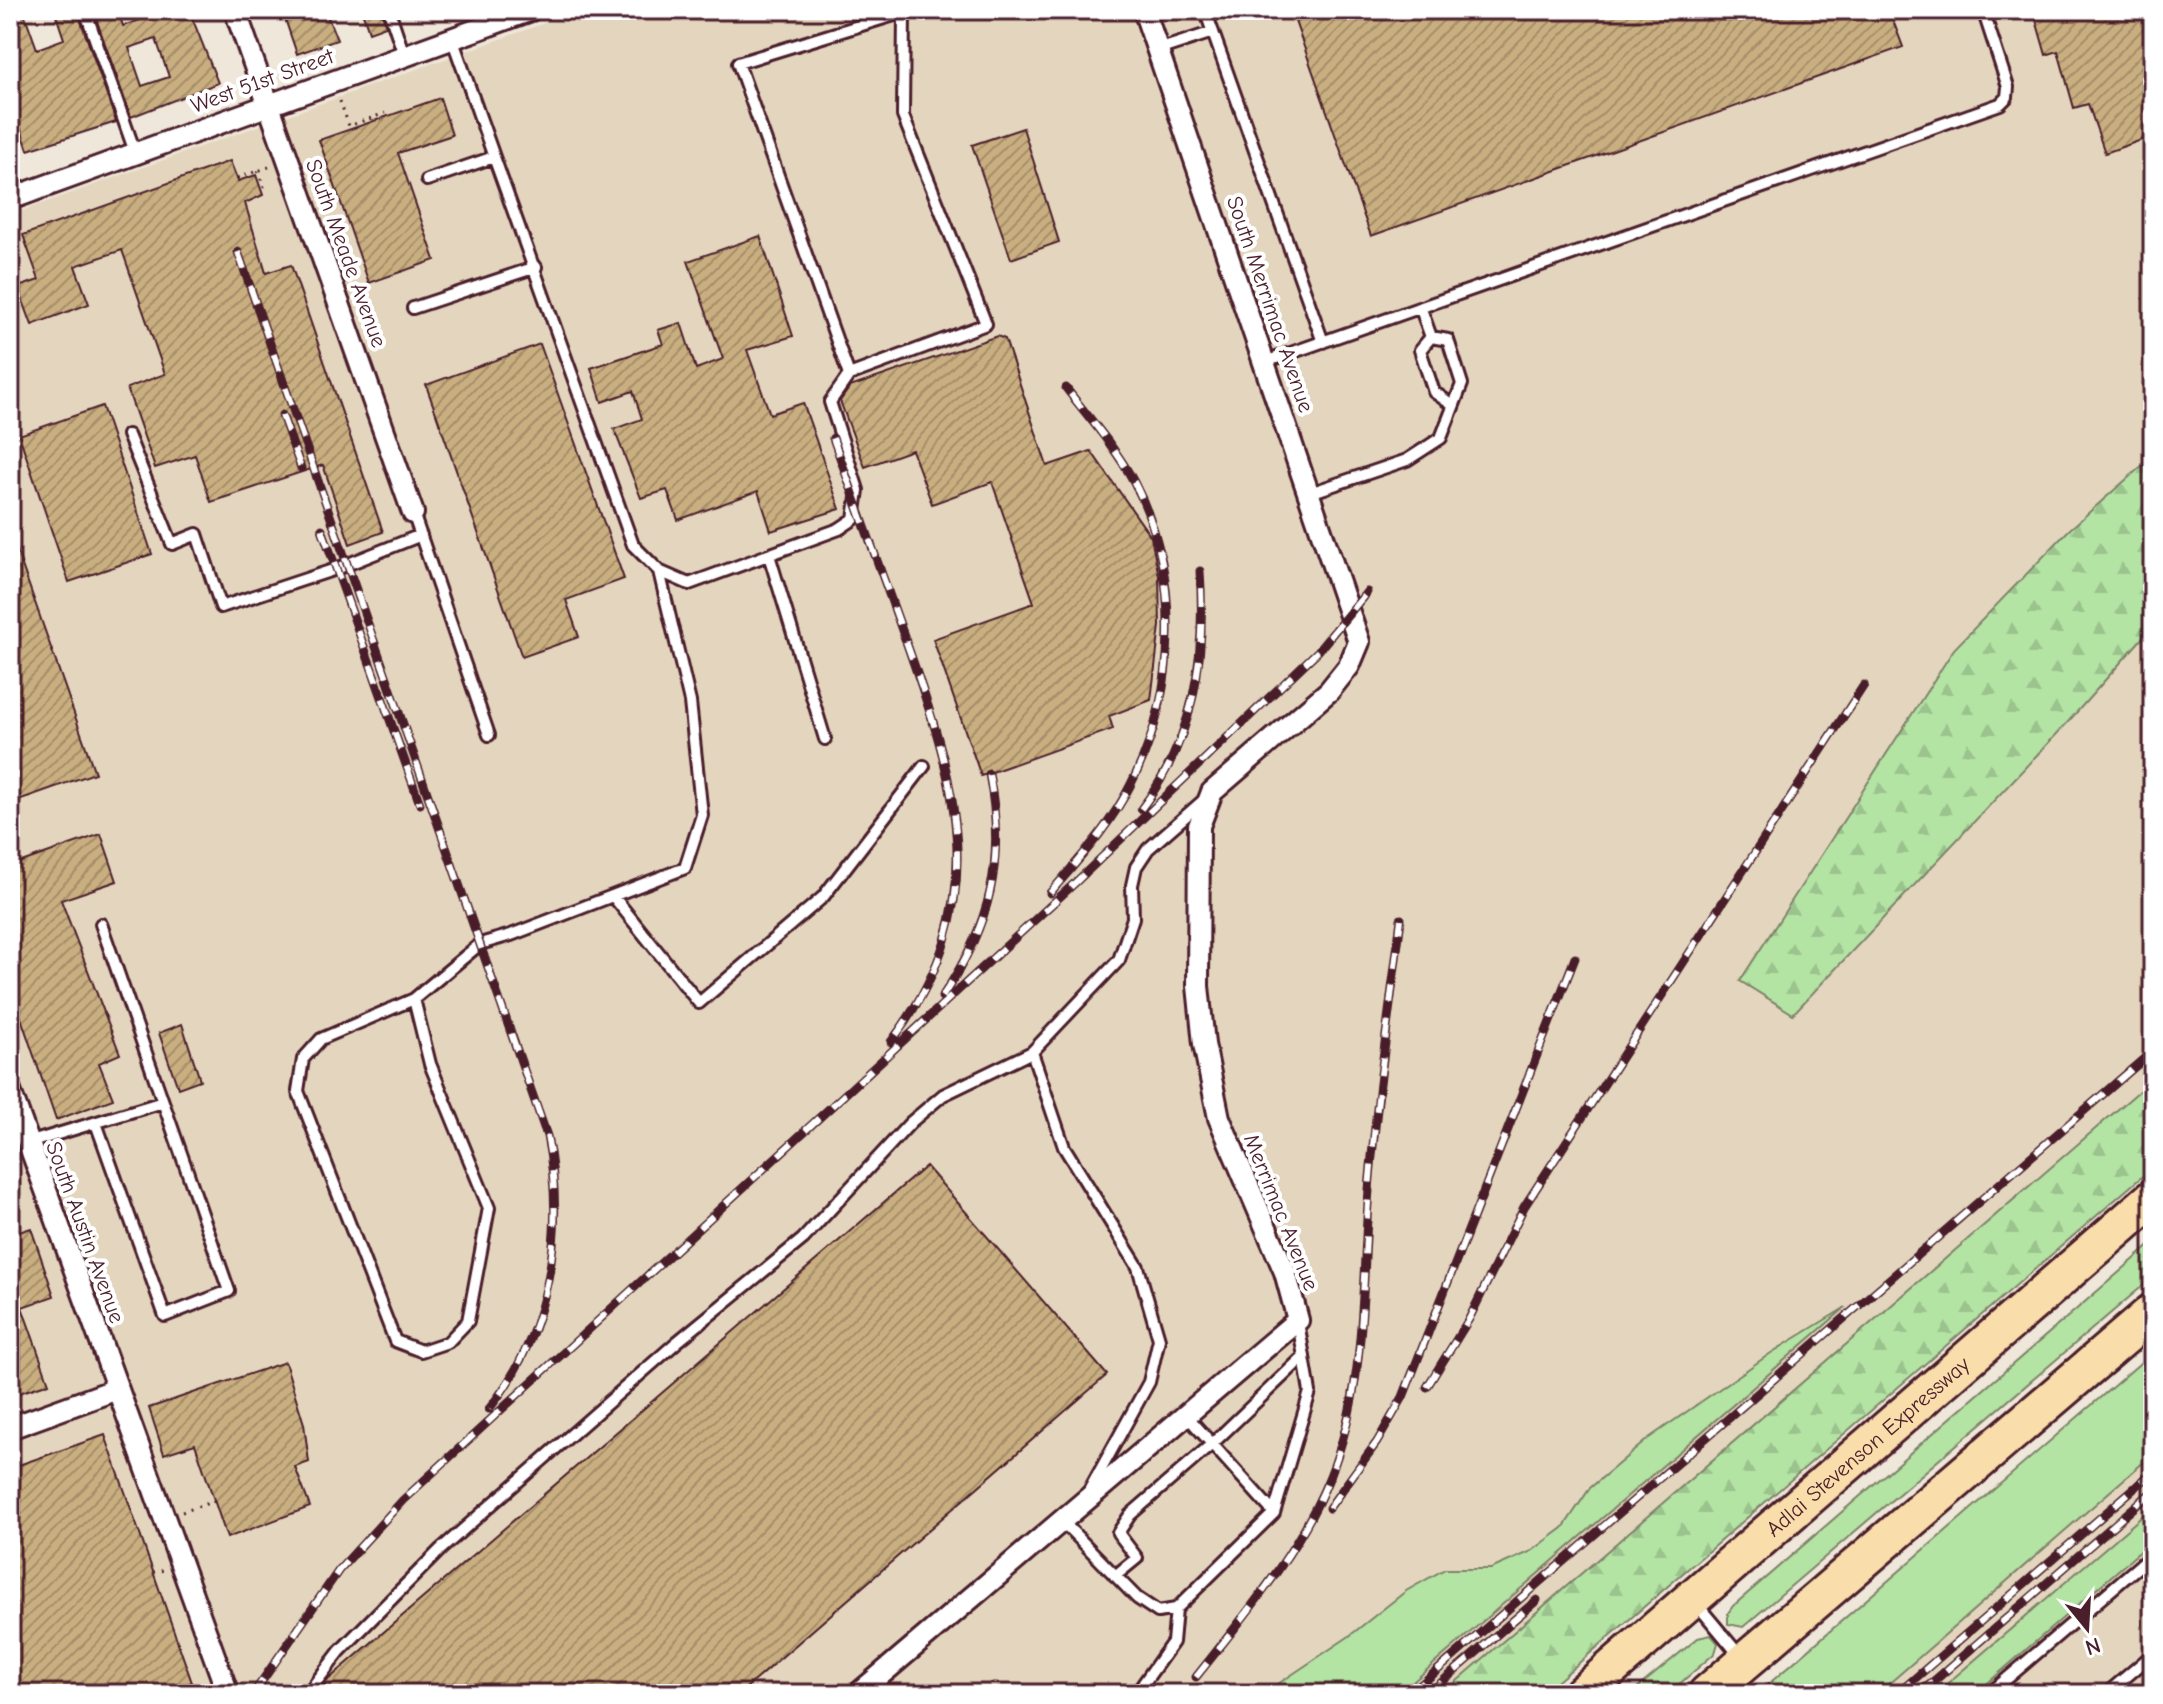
<svg xmlns="http://www.w3.org/2000/svg" width="2163" height="1704" font-family="'Comic Neue',sans-serif">
	<defs>
		<pattern id="forest-firs" width="22" height="20" patternUnits="userSpaceOnUse" patternTransform="scale(2)"><rect width="22" height="20" fill="#b3e4a4"/><path d="M5 1l3.5 6h-7zM16 11l3.5 6h-7z" fill="#9bc38d"/></pattern>
		<pattern id="building-hatch" width="6" height="6" patternUnits="userSpaceOnUse" patternTransform="scale(2)"><rect width="6" height="6" fill="#c9af80"/><path d="M-1 1l2-2M0 6l6-6M5 7l2-2" fill="none" stroke="#a58e69"/></pattern>
	</defs>
	<rect width="100%" height="100%" fill="#efe7d9"/>
	<filter id="ink" filterUnits="userSpaceOnUse"><feTurbulence type="fractalNoise" baseFrequency=".0125" numOctaves="2"/><feDisplacementMap in="SourceGraphic" scale="16" xChannelSelector="R" yChannelSelector="G"/><feConvolveMatrix kernelMatrix="1 2 1 2 8 2 1 2 1" color-interpolation-filters="sRGB"/></filter>
	<g filter="url(#ink)">
		<!-- built -->
		<path fill="#e4d6be" d="M581,10H2153V1079L1442,1694H1399L1841,1311L1771,1353L1590,1488L1563,1528L1532,1551L1491,1569H1444L1406,1591L1348,1637L1263,1694H10V215Z
			M2153,1454V1507L1935,1694H1877Z
			M2153,1540V1694H1975Z"/>
		<!-- green -->
		<path fill="#b3e4a4" stroke="#7e8268" stroke-width="2" d="M2153,1243V1277L1743,1627L1728,1624V1613L1733,1606Z
			M1846,1307L1399,1694H1263L1348,1637L1406,1591L1445,1569H1491L1532,1551L1563,1528L1590,1488L1649,1438L1771,1353Z
			M2153,1352V1454L1877,1694H1757Z
			M2153,1507V1540L1975,1694H1935Z
			M1711,1635L1718,1643L1715,1653L1668,1694H1630L1698,1638Z"/>
		<!-- forest -->
		<path fill="url(#forest-firs)" stroke="#7e8268" stroke-width="2" d="M2153,456V626L2068,722L1793,1014L1740,981L1954,649L2069,530Z
			M2153,1079V1167L1543,1694H1442Z"/>
		<!-- building -->
		<path fill="url(#building-hatch)" stroke="#4a1f2b" stroke-width="2" fill-rule="evenodd" d="M10,10H23L37,49L64,39L56,15L77,10L116,122L28,150L10,96Z
			M93,10H118L123,26L168,10H189L218,83L131,117ZM156,39L169,77L142,86L129,48Z
			M282,10H325L337,40L297,54Z
			M374,10H381L386,26L369,32L363,14Z
			M1291,10H1889L1903,47L1371,236Z
			M2043,10H2153V136L2105,153L2088,104L2074,108L2058,51L2046,55L2034,13Z
			M440,98L452,135L398,153L435,260L369,283L319,140Z
			M1023,128L1059,242L1011,259L972,145Z
			M230,161L238,181L256,175L263,195L245,203L266,273L291,265L383,532L350,544L323,465L211,502L195,455L155,468L127,388L165,374L122,250L75,266L89,304L32,325L18,287L39,280L23,235Z
			M760,236L793,336L747,350L770,414L803,403L840,509L771,531L758,491L678,520L667,490L641,498L614,429L642,419L633,391L602,402L591,368L663,344L658,330L681,323L696,369L723,359L688,261Z
			M997,336L1005,339L1047,466L1091,451L1151,537L1159,576L1160,626L1151,700L1109,716L1113,729L981,776L933,639L1034,603L992,482L932,504L912,450L865,467L840,401L850,387Z
			M540,344L624,579L566,600L579,637L522,657L426,385Z
			M102,406L152,554L69,582L19,435Z
			M12,537L95,773L10,803V538Z
			M101,834L117,881L61,900L120,1054L99,1063L113,1099L56,1120L10,986V866Z
			M182,1024L200,1080L178,1088L159,1033Z
			M926,1166L1107,1375L739,1694H317L329,1679Z
			M31,1228L54,1296L22,1307L49,1383L10,1396V1235Z
			M285,1362L304,1424L309,1462L295,1467L310,1507L227,1538L195,1444L164,1454L149,1408Z
			M105,1435L196,1694H10V1468Z"/>
		<g fill="none" stroke-linecap="round" stroke-linejoin="round">
			<defs>
				<path id="service" d="M85,10L135,152
					M389,10L404,55
					M1205,10L1323,342
					M904,12L738,63L849,375L986,324L903,116L904,12V10
					M1158,50L1213,32
					M494,157L633,545L659,571L689,584L839,529L854,519L858,490L830,402L849,375
					M427,180L494,157L452,38
					M413,308L536,267
					M1421,309L1431,337
					M1431,337L1420,350L1434,392L1451,404
					M1265,362L2000,104L2007,97L2008,87L1983,10
					M128,435L172,544L197,534L221,607L336,569L421,535
					M1310,493L1407,460L1441,438L1462,384L1448,340L1431,337
					M413,513L489,735
					M769,555L825,739
					M613,896L699,1003L823,897L924,766
					M414,999L430,1064L489,1208L468,1321L448,1342L421,1351L395,1341L298,1091L303,1059L321,1039L414,999L480,944L511,935L685,868L702,815L690,702L659,571
					M1032,1052L1064,1147L1138,1267L1159,1339L1149,1382L1090,1489
					M96,1123L165,1316L229,1291L101,924
					M28,1143L163,1102
					M1274,1513L1310,1392L1298,1322
					M1061,1520L1137,1598L1158,1612L1176,1609L1274,1513L1186,1415
					M1115,1576L1137,1558L1118,1533L1130,1515L1212,1444L1304,1356
					M1695,1602L1741,1657
					M307,1694L340,1651L441,1549L677,1342L803,1239L911,1122L943,1095L1032,1052L1119,960L1133,918L1132,885L1136,867L1148,849L1205,799
					M1136,1694L1173,1642L1176,1609
					M1989,1694L2153,1554
					M2106,1694L2153,1654"/>
				<path id="minor" d="M235,10L413,513
					M10,199L531,10
					M10,1091L228,1694
					M10,1428L117,1389
					M858,1694L1298,1320L1285,1272L1219,1118L1204,1044L1198,986L1199,826L1212,792L1329,691L1349,666L1359,642L1144,10"/>
				<g id="motorway">
					<path id="s1" d="M1582,1694L2153,1198"/>
					<path d="M1707,1694L2153,1312"/>
				</g>
			</defs>
			<!-- service casing -->
			<use href="#service" stroke="#4a1f2b" stroke-width="16"/>
			<!-- minor casing -->
			<use href="#minor" stroke="#4a1f2b" stroke-width="26"/>
			<!-- motorway casing -->
			<use href="#motorway" stroke="#4a1f2b" stroke-width="42"/>
			<!-- path -->
			<path stroke="#4a1f2b" stroke-width="3" stroke-dasharray="2 6" stroke-linecap="butt" d="M340,101L349,126L385,113
				M258,171L265,190
				M237,178L269,167
				M182,1512L215,1501
				M153,1572L165,1570"/>
			<!-- service -->
			<use href="#service" stroke="#fff" stroke-width="10"/>
			<!-- minor -->
			<use href="#minor" stroke="#fff" stroke-width="20"/>
			<!-- motorway -->
			<use href="#motorway" stroke="#f9deab" stroke-width="36"/>
			<defs>
				<path id="rail" d="M238,252L547,1136C566,1230 550,1333 489,1409
					M282,415L301,468
					M833,438C856,503 880,568 903,633C956,782 997,902 891,1042
					M322,529L420,804
					M1141,809C1195,739 1206,657 1200,571
					M1050,893C1079,859 1110,826 1130,786C1178,694 1182,574 1134,482C1116,448 1089,418 1066,388
					M942,997C991,924 1006,861 989,774
					M1427,1387L1469,1319L1524,1207L1864,685
					M1329,1508L1377,1442L1403,1397L1575,958
					M1196,1677C1245,1615 1300,1551 1330,1476C1367,1385 1361,1287 1369,1190C1376,1099 1390,1009 1401,919
					M253,1694L339,1570L403,1500L1077,881L1318,651L1367,592
					M1410,1694L2153,1051
					M1428,1694L1537,1600
					M1897,1694L2153,1472
					M1919,1694L2153,1491"/>
			</defs>
			<!-- rail casing -->
			<use href="#rail" stroke="#4a1f2b" stroke-width="9"/>
			<!-- rail -->
			<use href="#rail" stroke="#fff" stroke-width="6" stroke-dasharray="18" stroke-linecap="butt"/>
		</g>
	</g>
	<g text-anchor="middle" stroke-width="8" stroke-linejoin="round" paint-order="stroke">
		<!-- street labels -->
		<g font-size="22" fill="#4a1f2b" stroke="#fff">
			<text transform="translate(262 80) rotate(-20)" y="8">West 51st Street</text>
			<text transform="translate(347 253) rotate(70)" y="8">South Meade Avenue</text>
			<text transform="translate(1271 304) rotate(71)" y="8">South Merrimac Avenue</text>
			<text transform="translate(1282 1212) rotate(68)" y="8">Merrimac Avenue</text>
			<text transform="translate(86 1232) rotate(70)" y="8">South Austin Avenue</text>
			<text dy="8" stroke="none"><textPath href="#s1" startOffset="378">Adlai Stevenson Expressway</textPath></text>
		</g>
	</g>
	<!-- margin -->
	<rect width="2163" height="1704" fill="none" stroke="#fff" stroke-width="40"/>
	<rect x="20" y="20" width="2123" height="1664" fill="none" stroke="#4a1f2b" stroke-width="3" filter="url(#ink)"/>
	<!-- north arrow -->
	<g transform="translate(2087 1628) rotate(162)" stroke="#ffffff" stroke-width="6" paint-order="stroke">
	<path d="M0-6L14 30L0 20L-14 30Z" fill="#4a1f2b"/>
	<text y="-12" font-size="22" font-weight="bold" text-anchor="middle" fill="#4a1f2b">N</text>
	</g>
</svg>
